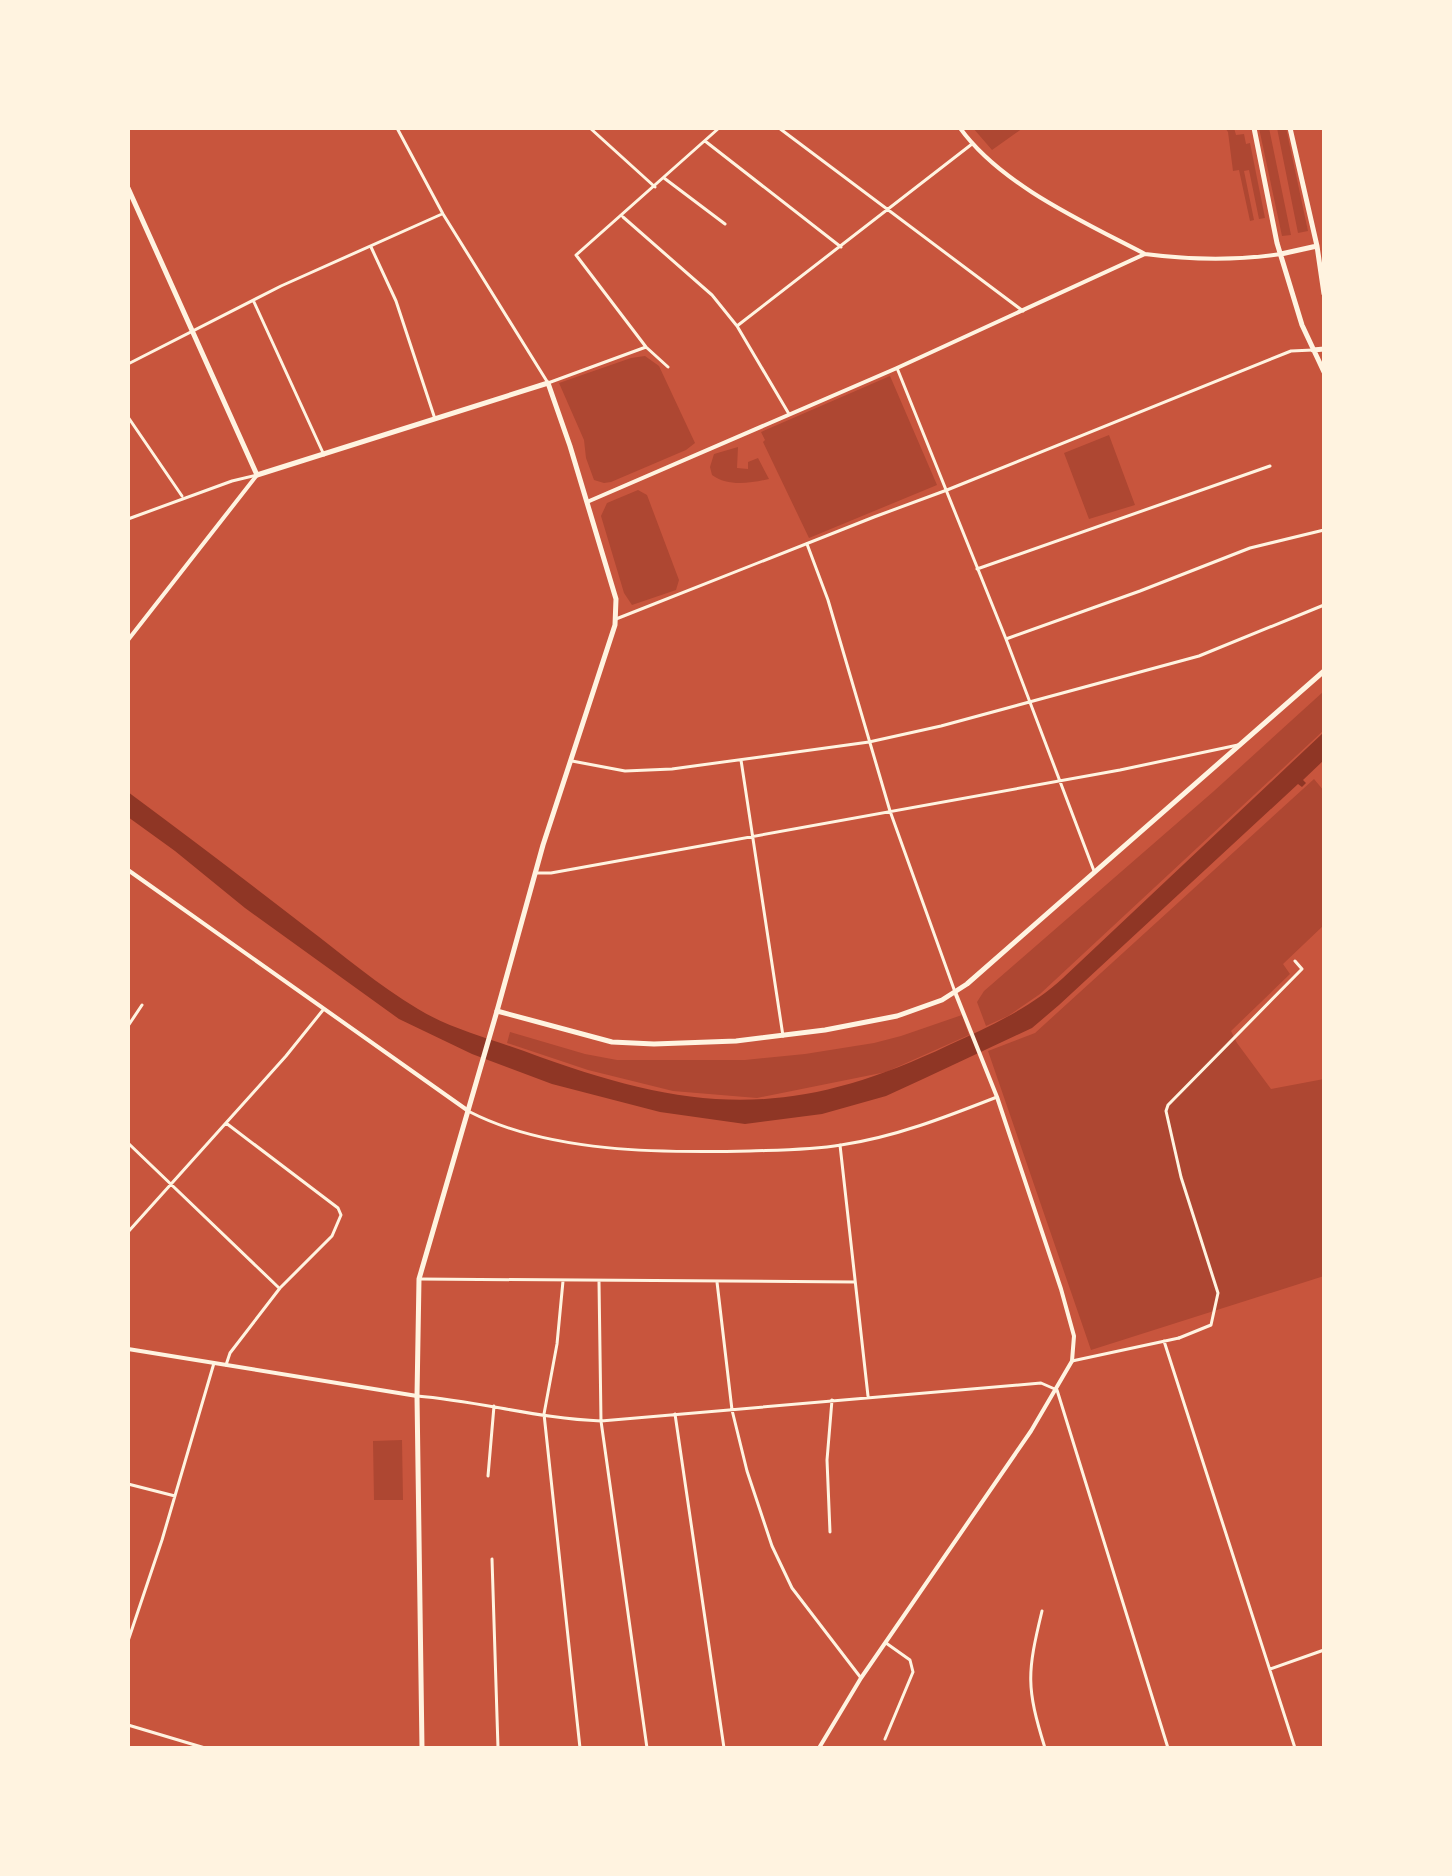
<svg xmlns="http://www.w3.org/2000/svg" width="1452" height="1876" font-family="Overpass,sans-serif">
	<rect width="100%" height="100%" fill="#c8553d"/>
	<!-- green -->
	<path fill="#ae4732" d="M973,128H1023L992,150Z
		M1225,128H1234L1236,135L1244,134L1246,144L1250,143L1265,218L1259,219L1249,170L1244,171L1254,220L1250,221L1239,170L1233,171L1228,132Z
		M1259,128H1269L1291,235L1282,236Z
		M1277,128H1286L1308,231L1298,233Z
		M645,356L659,366L695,443L686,450L611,482L604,483L594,480L586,458L584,440L559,383L631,358Z
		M890,376L937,485L809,538L763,442L765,440L761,432Z
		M1109,435L1135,505L1089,519L1064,453Z
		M738,447L737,468L748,469V462L758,458L769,479C751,483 728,487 712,475L710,467L714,454Z
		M638,490L647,495L679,580L676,590L632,605L624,593L601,516L607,503Z
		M1324,691V730L1040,994L1008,1016L986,1026L977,1002L984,991L1214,791Z
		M1314,779L1324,791V925L1283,964L1290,974L1231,1031L1237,1043L1271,1089L1324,1079V1276L1091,1350L988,1051L1035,1033Z
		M962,1015L969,1035L886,1072L757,1098L673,1091L588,1070L507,1043L510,1032L585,1054L617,1060H745L805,1054L874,1043L901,1036Z
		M402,1440L403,1500H374L373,1441Z"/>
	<!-- water -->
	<path fill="#8f3625" d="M1324,732V760L1303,780L1306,783L1302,787L1298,784L1059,1005L1032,1028L923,1079L886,1096L822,1114L745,1124L660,1112L552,1084L472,1054L399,1019L245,908L175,851L128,817V792C187,836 247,881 306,927C343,955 378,985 418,1009C451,1029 488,1038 524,1051C688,1112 788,1122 949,1045C990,1026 1029,1009 1063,978Z"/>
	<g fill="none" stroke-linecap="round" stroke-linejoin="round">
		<!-- pedestrian -->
		<path stroke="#fff3e0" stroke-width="3" d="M616,619L874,517L947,490L1291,351L1313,350
			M1179,1338L1211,1325L1218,1293L1181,1177L1166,1111L1168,1105L1302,969L1295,961"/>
		<!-- minor -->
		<path stroke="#fff3e0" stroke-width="3" d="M397,128L443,214L548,383L646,347
			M590,128L655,187
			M779,128L1023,311
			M705,141L841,247
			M664,178L725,224
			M623,217L712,295L737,326L789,414
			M371,247L396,301L435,419
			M254,302L324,455
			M737,326L972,144
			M128,364L281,286L442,214
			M668,367L646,347L576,255L719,128
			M897,368L1006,639L1094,871
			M128,417L182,496
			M128,519L232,481L257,475
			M807,544L828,600L890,811L955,992
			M977,569L1270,466
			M1006,639L1140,591L1250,548L1324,530
			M741,760L783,1036
			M572,761L625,771L672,769L869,742L941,726L1199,656L1324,605
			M537,873H551L1120,770L1238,745
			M128,1026L142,1005
			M470,1112C550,1153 662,1153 750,1151C780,1150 811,1150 841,1145C895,1137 946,1117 997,1097
			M128,1143L278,1287
			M840,1145L868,1396
			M128,1232L286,1056L323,1010
			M419,1279L855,1282
			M563,1281L557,1344L544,1414L580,1748
			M599,1282L601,1421L647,1748
			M717,1282L732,1410L747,1471L772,1546L792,1588L861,1678
			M1164,1341L1295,1748
			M1072,1361L1179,1338
			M226,1365L230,1353L280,1288L332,1236L341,1215L338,1208L226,1123
			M417,1396C479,1401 540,1419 601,1421L1041,1383L1057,1390L1168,1748
			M675,1414L724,1748
			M488,1476L494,1406
			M128,1484L175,1496
			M830,1532L827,1460L832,1400
			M492,1559L498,1748
			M1042,1611C1027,1673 1026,1687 1045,1748
			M128,1641L162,1540L214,1363
			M1270,1669L1324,1650
			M128,1725L205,1748
			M885,1739L913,1672L910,1660L886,1643"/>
		<!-- tertiary -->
		<path stroke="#fff3e0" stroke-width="4" d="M960,128C1001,185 1084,222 1145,254
			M587,502L897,368L1145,254C1191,260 1235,261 1281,254
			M128,640L257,475
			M128,870L467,1110
			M128,1349L417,1396
			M819,1748L861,1678L1031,1431L1072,1361L1074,1336L1061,1289L997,1097L955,992"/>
		<!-- secondary -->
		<path stroke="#fff3e0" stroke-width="5" d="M128,188L257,475L548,383L570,446L616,599L615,625L543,845L497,1011"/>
		<!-- primary -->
		<path stroke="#fff3e0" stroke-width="5" d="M1254,128L1277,243L1302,325L1324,372
			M1290,128L1317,246L1324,294
			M1281,254L1317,246
			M1313,350L1324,349
			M422,1748L417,1396L419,1279L497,1011L612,1042L654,1044L736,1041L825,1030L897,1016L942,1000L967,984L1324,671"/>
	</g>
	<!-- border -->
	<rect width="1452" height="1876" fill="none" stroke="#fff3e0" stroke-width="260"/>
</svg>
